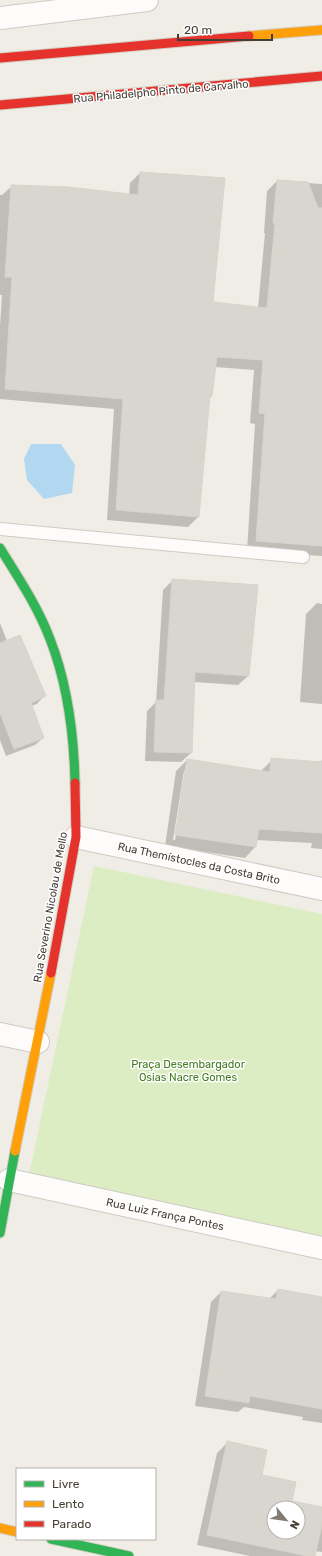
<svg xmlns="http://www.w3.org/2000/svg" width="322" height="1556" font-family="Rubik,sans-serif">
	<rect width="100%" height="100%" fill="#f0ede6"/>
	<!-- green -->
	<path fill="#dcecc3" d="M94,866L322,914V1236L29,1175Z"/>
	<!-- water -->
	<path fill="#b2d8f1" d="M31,444H61L75,465L72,493L44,499L27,480L24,459Z"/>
	<!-- shadow -->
	<path fill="#0003" fill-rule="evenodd" d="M140,173L224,179L212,303L258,308L265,233H264L267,191L277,181L322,184V556L247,551L255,424L250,423L254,370L215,367L212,396L209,398L198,517L188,527L107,520L114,409L0,399V326L2,295H0V195H2L12,186L129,195L130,183Z
		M173,580L248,676L238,685L194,682L191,753L181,762L145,761L147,711L156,702L163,590Z
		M317,603L322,604V704L300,702L306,614Z
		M0,623L7,641L44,696L37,704L31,706L43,738L35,745L6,756L0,740Z
		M187,760L261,771L272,760L319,763L322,760V849L311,848L312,843L256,840L255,847L245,858L165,846L176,771ZM184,771H186L175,840H173Z
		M278,1290L322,1310V1423L302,1420L303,1417L244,1407L238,1412L195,1406L211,1302L221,1292L269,1299Z
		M227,1443L290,1502L322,1508V1552L315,1551L314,1556H250L197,1545L217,1453ZM274,1508H298V1532H274Z"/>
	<!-- building -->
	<path fill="#d9d5cf" stroke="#d8d4cc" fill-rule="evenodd" d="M140,172L225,178L213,302L267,308L275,223H273L277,180L308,182L318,208H322V546L256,541L265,414L259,413L263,360L217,357L212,396H210L199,517L116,510L123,399L5,389L12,277H5L11,185L68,187L138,195Z
		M172,579L258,585L249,676L195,672L192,753L154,752L156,700H164Z
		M20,635L46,696L31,703L44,738L14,749L0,713V643Z
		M271,758L322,762V833L259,829L256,847L175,835L187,759L270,772Z
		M278,1289L322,1297V1409L250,1396L249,1403L205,1396L221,1291L276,1299Z
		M227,1441L267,1450L262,1475L296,1482L292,1501L322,1507V1525L315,1556H307L207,1535ZM274,1508H298V1532H274Z"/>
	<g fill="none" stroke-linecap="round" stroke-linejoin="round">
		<defs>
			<path id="lane" d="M0,529L303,557"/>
			<path id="street" d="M0,18L147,0
				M76,837L322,889
				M0,1034L38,1042
				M9,1180L322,1248"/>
			<path id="fast" d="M0,548C18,577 38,607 50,639C68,685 74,735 75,783
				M0,1233L15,1151
				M51,1539L129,1556"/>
			<path id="slow" d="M249,36L322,30
				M15,1151L51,973
				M0,1528L17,1532"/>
			<path id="jam" d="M0,58L249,36
				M0,105L322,76
				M51,973L76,837L75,783"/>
		</defs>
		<!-- lane casing -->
		<use href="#lane" stroke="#cecac4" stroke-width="14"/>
		<!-- street casing -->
		<use href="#street" stroke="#cecac4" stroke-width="24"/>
		<!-- fast casing -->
		<use href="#fast" stroke="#d1ccbe" stroke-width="11"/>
		<!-- slow casing -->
		<use href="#slow" stroke="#d1ccbe" stroke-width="11"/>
		<!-- jam casing -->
		<use href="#jam" stroke="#d1ccbe" stroke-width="11"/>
		<!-- lane -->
		<use href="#lane" stroke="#fdfcfb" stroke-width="12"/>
		<!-- street -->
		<use href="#street" stroke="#fdfcfb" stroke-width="22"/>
		<!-- fast -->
		<use href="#fast" stroke="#30b455" stroke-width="9"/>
		<!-- slow -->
		<use href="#slow" stroke="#ff9f0a" stroke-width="9"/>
		<!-- jam -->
		<use href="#jam" stroke="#e5322d" stroke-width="9"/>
	</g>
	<g text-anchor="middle" stroke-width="3" stroke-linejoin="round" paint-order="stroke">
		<!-- street labels -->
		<g font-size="11" fill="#453e33" stroke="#fff">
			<text transform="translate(161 91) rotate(-5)" y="4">Rua Philadelpho Pinto de Carvalho</text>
			<text transform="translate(199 863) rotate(12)" y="4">Rua Themístocles da Costa Brito</text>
			<text transform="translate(50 907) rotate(-80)" y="4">Rua Severino Nicolau de Mello</text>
			<text transform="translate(165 1214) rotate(12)" y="4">Rua Luiz França Pontes</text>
		</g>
		<!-- park labels -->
		<g font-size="11" fill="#437c21" stroke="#fff">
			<text x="188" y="1068">Praça Desembargador<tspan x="188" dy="13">Osias Nacre Gomes</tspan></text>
		</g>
	</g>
	<!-- legend -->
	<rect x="16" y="1468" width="140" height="72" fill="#ffffff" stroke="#b5b2ad"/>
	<rect x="24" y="1481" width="20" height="6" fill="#30b455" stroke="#b5b2ad"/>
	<text x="52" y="1488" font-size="12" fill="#453e33">Livre</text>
	<rect x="24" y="1501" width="20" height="6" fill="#ff9f0a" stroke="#b5b2ad"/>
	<text x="52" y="1508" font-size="12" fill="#453e33">Lento</text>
	<rect x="24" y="1521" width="20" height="6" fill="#e5322d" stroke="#b5b2ad"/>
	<text x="52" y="1528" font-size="12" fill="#453e33">Parado</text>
	<!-- north arrow -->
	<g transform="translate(286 1520) rotate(119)"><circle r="19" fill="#ffffff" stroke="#b5b2ad"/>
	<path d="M0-3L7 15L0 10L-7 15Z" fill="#817b72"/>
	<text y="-6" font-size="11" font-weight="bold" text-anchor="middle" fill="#453e33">N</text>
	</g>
	<!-- scale -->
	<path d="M178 34v6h94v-6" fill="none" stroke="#453e33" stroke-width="2"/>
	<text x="184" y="34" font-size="12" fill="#453e33" stroke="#ffffff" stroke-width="3" paint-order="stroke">20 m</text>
</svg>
